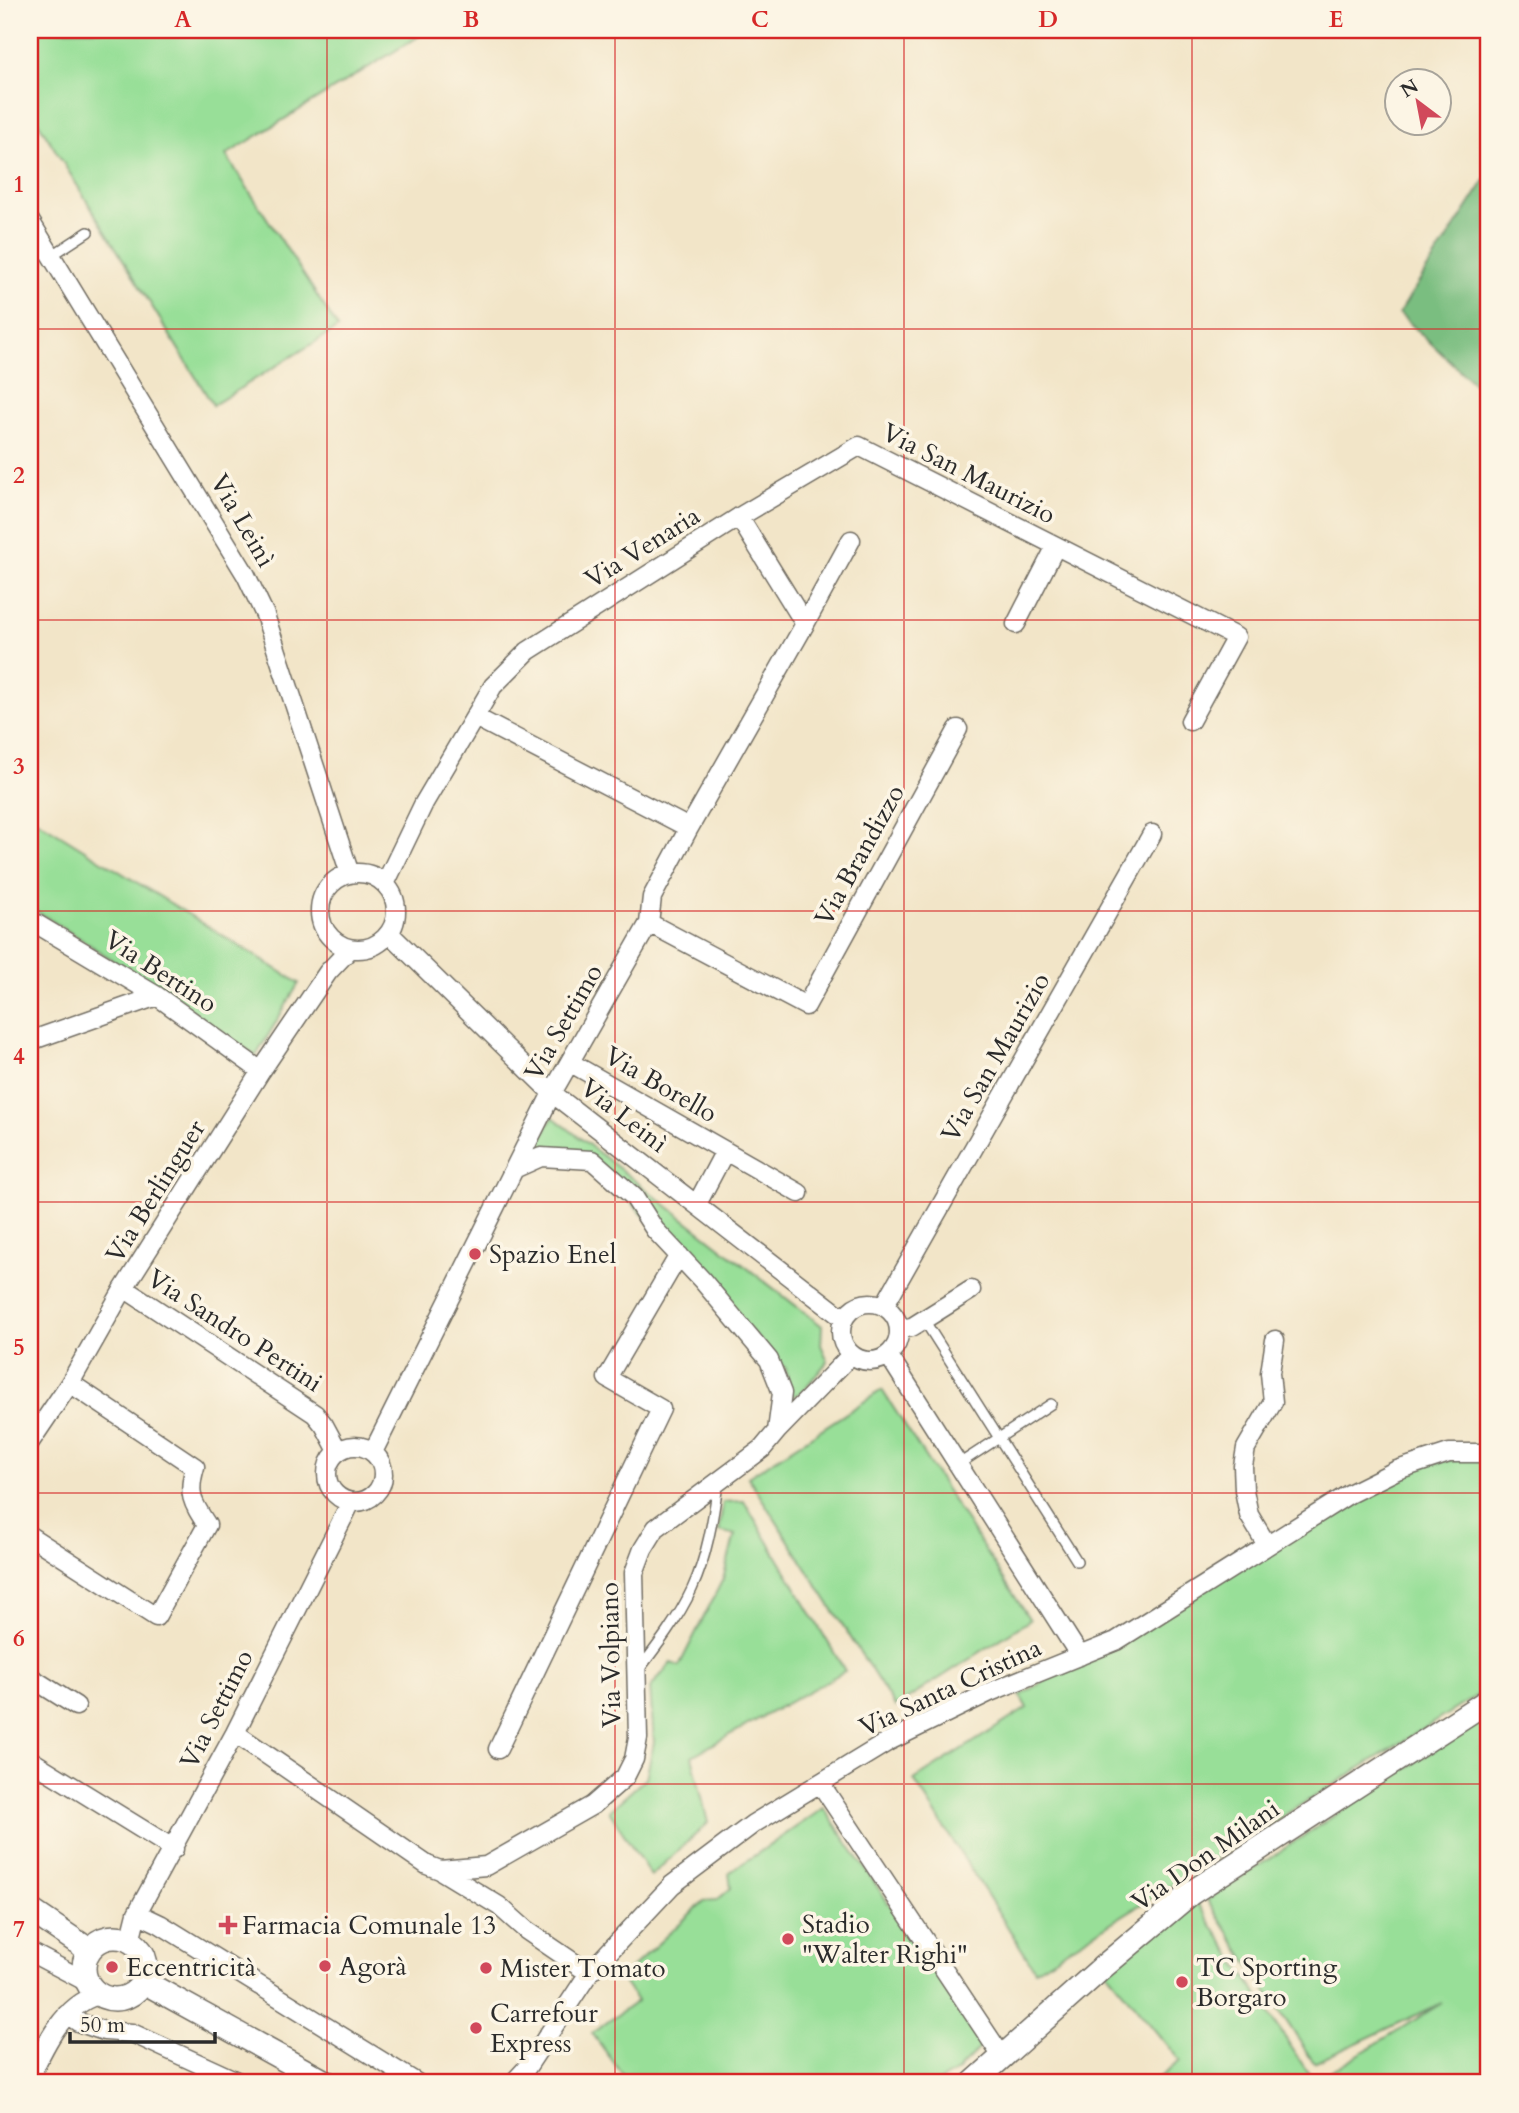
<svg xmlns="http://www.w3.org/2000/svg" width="1519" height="2113" font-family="Cardo,serif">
	<rect width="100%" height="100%" fill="#fcf5e5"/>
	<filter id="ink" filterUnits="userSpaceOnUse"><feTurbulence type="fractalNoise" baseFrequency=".0143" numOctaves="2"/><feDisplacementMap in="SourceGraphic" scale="14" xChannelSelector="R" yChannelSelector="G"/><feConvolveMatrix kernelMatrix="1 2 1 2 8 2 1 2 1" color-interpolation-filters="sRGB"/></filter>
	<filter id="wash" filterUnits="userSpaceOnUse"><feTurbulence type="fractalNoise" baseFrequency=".00686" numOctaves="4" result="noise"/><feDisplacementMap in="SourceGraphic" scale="28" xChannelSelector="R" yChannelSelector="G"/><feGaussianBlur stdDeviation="1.57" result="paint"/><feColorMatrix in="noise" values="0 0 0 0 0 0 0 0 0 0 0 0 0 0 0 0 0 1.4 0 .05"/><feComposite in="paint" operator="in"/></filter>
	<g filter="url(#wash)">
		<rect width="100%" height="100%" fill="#f2e5c8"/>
		<!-- green -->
		<path fill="#98df98" stroke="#628562" stroke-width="2" d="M30,30H429L226,155L338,328L213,405L30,109Z
			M30,816L299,983L256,1056L84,941L30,907Z
			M553,1117L822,1326L821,1345L828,1361L801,1393L790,1397L786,1369L592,1160L531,1154Z
			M882,1390L1030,1620L895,1707L748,1477Z
			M1489,1453V1688L1035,1970L914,1780L1027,1708L1020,1696L1349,1494L1397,1470Z
			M744,1501L845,1671L692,1756L708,1823L651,1876L609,1811L646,1778L654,1742L650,1688L671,1663L679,1666L723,1579L735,1535L719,1531L723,1502Z
			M1489,1713V2083H1152L1180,2061L1103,1967L1191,1893L1314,2082L1442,2003L1314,2063L1207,1900Z
			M824,1808L984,2044L957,2071L937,2083H629L592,2033L637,2001L621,1978L704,1901L717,1900L731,1888L729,1873Z"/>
		<!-- forest -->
		<path fill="#7abe80" stroke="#527456" stroke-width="2" d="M1489,174V398L1399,313Z"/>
	</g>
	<g filter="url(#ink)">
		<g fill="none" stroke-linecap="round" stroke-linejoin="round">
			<defs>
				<path id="service" d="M51,256L88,232
					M924,1320L1077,1561
					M959,1464L1051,1404
					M638,1671C658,1645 678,1619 692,1589C707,1557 713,1519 718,1484"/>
				<path id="minor" d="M30,221L246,575L265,615L350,874
					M805,624L851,540
					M1016,624L1056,546
					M475,717L689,828
					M320 911a38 38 0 1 1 76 0a38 38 0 1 1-76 0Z
					M385,884L424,803L493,686L528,651L739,517L859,446L1236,637L1190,721
					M30,920L157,996L261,1071
					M649,923L806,1006L958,729
					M389,933L552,1093L844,1319
					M30,1041L157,996
					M571,1063L799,1193
					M697,1204L725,1151
					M124,1288L315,1414L324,1425L338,1451
					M841 1332a29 29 0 1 1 58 0a29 29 0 1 1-58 0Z
					M884,1306L1152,834
					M900,1329L912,1327L971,1290
					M889,1356L1080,1656
					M777,1431L851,1355
					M30,1442L70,1383L124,1288L261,1071L328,972L350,949
					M327 1474a28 28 0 1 1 56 0a28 28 0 1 1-56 0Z
					M373,1452L552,1093L649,923L652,897L689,828L805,624L739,517
					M30,1536L156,1617L207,1525C192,1502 187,1494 195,1467L70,1383
					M1267,1545L1249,1515L1244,1490L1243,1466L1246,1448L1273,1402L1270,1373L1275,1340
					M30,1677L76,1706
					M235,1733L427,1865L440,1870L486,1866L593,1805L625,1777L634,1759L638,1738L634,1573L643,1549L656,1528L762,1449L777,1431L782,1393L769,1360L702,1280L655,1230L634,1197L592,1160L541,1157L514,1169
					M498,1749L661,1409L607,1378L679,1255
					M30,1760L174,1849
					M820,1783L1003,2058
					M440,1870L499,1906L526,1930L589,1973
					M137,1913L160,1924L417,2083
					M130,1941L137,1913L235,1733L351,1502
					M30,1952L87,1982
					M67,2014L78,2022L104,2031L132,2033L241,2083
					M30,2077C44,2047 63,2005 98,1995
					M513,2083L525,2070L589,1973L672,1885L753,1824L889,1741L990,1692L1116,1641L1349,1494L1397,1470L1449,1453H1489"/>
				<path id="tertiary" d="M30,1910L89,1950
					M84 1968a31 31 0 1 1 62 0a31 31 0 1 1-62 0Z
					M144,1982L327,2083
					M973,2083L1103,1967L1191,1893L1489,1700"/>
			</defs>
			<!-- service casing -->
			<use href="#service" stroke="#716c62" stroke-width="12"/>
			<!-- minor casing -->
			<use href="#minor" stroke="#716c62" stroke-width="21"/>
			<!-- tertiary casing -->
			<use href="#tertiary" stroke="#716c62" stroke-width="26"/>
			<!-- service -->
			<use href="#service" stroke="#fff" stroke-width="9"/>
			<!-- minor -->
			<use href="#minor" stroke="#fff" stroke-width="18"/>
			<!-- tertiary -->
			<use href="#tertiary" stroke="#fff" stroke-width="23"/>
		</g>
	</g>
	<!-- grid -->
	<path fill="none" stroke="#d62828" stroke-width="2" stroke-opacity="0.55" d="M327,30V2083M615,30V2083M904,30V2083M1192,30V2083M30,329H1489M30,620H1489M30,911H1489M30,1202H1489M30,1493H1489M30,1784H1489"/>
	<!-- markers -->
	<g fill="#d1495b" stroke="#fcf5e5" stroke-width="2.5">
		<circle cx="475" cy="1254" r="7"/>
		<path d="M224.5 1914.5h7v7h7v7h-7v7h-7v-7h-7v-7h7z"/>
		<circle cx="788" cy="1939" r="7"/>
		<circle cx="325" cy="1966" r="7"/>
		<circle cx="112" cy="1967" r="7"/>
		<circle cx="486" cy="1968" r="7"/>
		<circle cx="1182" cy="1982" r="7"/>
		<circle cx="476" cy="2028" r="7"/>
	</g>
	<g text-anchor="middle" stroke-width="7" stroke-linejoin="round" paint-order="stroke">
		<!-- street labels -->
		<g font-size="26" fill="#2b2b2b" stroke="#fcf5e5">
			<text transform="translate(969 473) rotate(27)" y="9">Via San Maurizio</text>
			<text transform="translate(243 520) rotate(60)" y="9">Via Leinì</text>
			<text transform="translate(642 547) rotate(-32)" y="9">Via Venaria</text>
			<text transform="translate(859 855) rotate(-61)" y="9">Via Brandizzo</text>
			<text transform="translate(161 971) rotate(33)" y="9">Via Bertino</text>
			<text transform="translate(563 1022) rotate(-60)" y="9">Via Settimo</text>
			<text transform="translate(995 1057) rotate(-60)" y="9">Via San Maurizio</text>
			<text transform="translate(661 1084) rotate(30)" y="9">Via Borello</text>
			<text transform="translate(624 1115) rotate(38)" y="9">Via Leinì</text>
			<text transform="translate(155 1191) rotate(-58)" y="9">Via Berlinguer</text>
			<text transform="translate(235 1330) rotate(33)" y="9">Via Sandro Pertini</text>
			<text transform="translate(610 1655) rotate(-91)" y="9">Via Volpiano</text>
			<text transform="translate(950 1687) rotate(-25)" y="9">Via Santa Cristina</text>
			<text transform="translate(216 1709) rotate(-63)" y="9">Via Settimo</text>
			<text transform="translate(1205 1855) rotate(-35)" y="9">Via Don Milani</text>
		</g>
		<!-- poi labels -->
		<g font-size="26" fill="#2b2b2b" stroke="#fcf5e5" text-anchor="start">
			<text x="489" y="1263">Spazio Enel</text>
			<text x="802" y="1933">Stadio<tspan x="802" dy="30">"Walter Righi"</tspan></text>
			<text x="242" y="1934">Farmacia Comunale 13</text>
			<text x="339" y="1975">Agorà</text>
			<text x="126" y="1976">Eccentricità</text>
			<text x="1196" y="1976">TC Sporting<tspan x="1196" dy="30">Borgaro</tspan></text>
			<text x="500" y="1977">Mister Tomato</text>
			<text x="490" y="2022">Carrefour<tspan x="490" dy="30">Express</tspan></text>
		</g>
	</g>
	<!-- margin -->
	<rect width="1519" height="2113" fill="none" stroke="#fcf5e5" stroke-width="77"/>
	<!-- north arrow -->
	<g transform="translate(1418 102) rotate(328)"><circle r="33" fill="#fcf5e5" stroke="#a8a49b" stroke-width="2"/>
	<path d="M0-5L12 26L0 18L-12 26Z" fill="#d1495b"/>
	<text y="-10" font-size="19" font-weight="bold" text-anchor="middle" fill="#2b2b2b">N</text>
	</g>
	<!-- scale -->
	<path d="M70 2032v10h145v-10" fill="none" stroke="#2b2b2b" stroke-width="3.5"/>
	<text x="80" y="2032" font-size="21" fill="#2b2b2b" stroke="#fcf5e5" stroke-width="5" paint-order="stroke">50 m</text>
	<rect x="38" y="38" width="1442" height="2036" fill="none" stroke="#d62828" stroke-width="2.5"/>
	<g font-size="23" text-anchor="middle" font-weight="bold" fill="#d62828">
		<text x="183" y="27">A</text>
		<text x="471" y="27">B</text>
		<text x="760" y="27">C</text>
		<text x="1048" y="27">D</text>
		<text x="1336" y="27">E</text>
		<text x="19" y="192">1</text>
		<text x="19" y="483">2</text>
		<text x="19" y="774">3</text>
		<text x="19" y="1064">4</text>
		<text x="19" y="1355">5</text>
		<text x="19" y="1646">6</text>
		<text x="19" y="1937">7</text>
	</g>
</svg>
